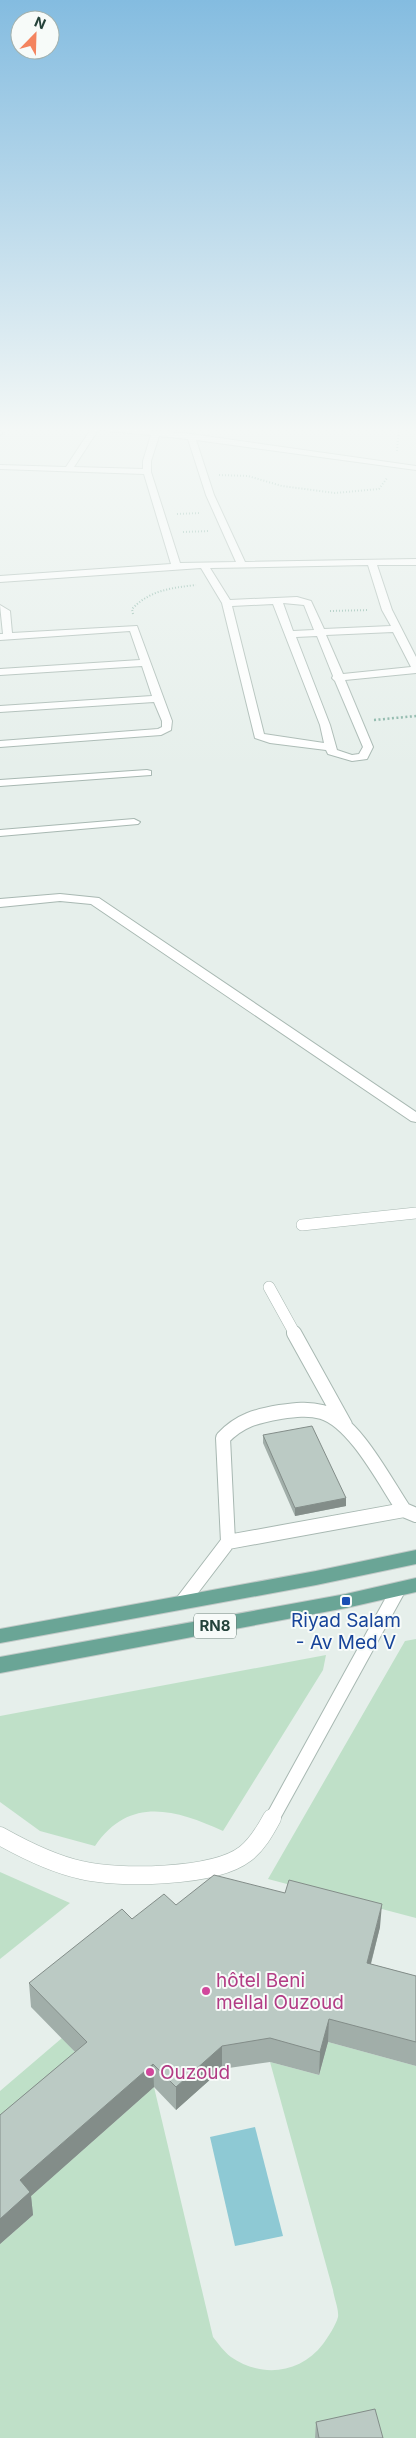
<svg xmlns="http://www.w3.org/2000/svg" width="416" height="2438" font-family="Inter,sans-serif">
	<rect width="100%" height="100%" fill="#e6efeb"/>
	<!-- green -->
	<path fill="#bfe0c8" d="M416,1639V1918L268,1879L405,1641Z
		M326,1655L323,1670L223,1831C175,1809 129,1796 95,1846L40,1831L0,1802V1716Z
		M0,1872L70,1903L0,1959Z
		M62,2038L88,2066L0,2140V2091Z
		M328,2042L416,2066V2438H0V2244L33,2215L23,2203L154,2087L213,2337C218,2343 224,2352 231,2357C261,2378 300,2374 323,2344C328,2337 336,2325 338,2317C339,2309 334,2298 333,2290L270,2062L319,2075Z"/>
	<!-- water -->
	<path fill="#8ec9d4" d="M255,2127L283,2236L235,2246L210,2137Z"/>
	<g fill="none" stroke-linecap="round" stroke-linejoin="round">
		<defs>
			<path id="service-far2" d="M302,1225L416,1213
				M269,1287L295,1334"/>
			<path id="service-far1" d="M294,1333L345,1425
				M228,1542L223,1438C240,1420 257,1416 280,1412C294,1410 308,1408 322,1412C355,1422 385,1482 404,1510
				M183,1601L228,1542L404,1510L416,1515
				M272,1819L398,1590"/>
			<path id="service" d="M0,1836C25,1850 53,1864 81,1870C118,1879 214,1878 245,1854C257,1845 265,1831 272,1818"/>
			<path id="minor" d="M1,427H9L0,435Z
				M86,427H110L191,434L416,466V470L196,440L214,495L245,562L416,559V565H377L392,610L416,657V673L345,680L373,747L367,759L352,761L328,754L326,750L270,743L255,738L222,603L201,568L0,582V576L171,564L144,474L0,469V465L66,467L91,429ZM98,430L151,435L143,461V469L74,467ZM159,436L188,439L206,495L236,562L180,563L151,472V461ZM368,565L382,610L391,626L324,629L311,601L297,597L230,600L210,568ZM283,603L304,605L314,630L293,631ZM273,604L320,725L324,743L264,734L232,606ZM393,632L411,667L343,674L326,635ZM317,636L333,676L332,678L335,681L363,747L359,754L352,755L337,750L330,725L296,637Z
				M0,605L10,611L12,633L137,626L172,721L171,730L161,735L0,747V741L158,729L162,727V721L154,702L0,712V706L152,696L142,666L0,675V669L140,660L130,631L0,640V634H3Z
				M147,770L151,771V775L0,786V780Z
				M134,819L140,822L138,824L0,836V830Z
				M60,894L99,898L416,1112V1122L411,1121L91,904L60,901L0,907V899Z"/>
			<path id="primary" d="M416,1550V1564L316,1585L0,1643V1629L316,1571Z
				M416,1578V1592L346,1608L0,1673V1657L346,1594Z"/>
		</defs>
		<!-- service-far2 casing -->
		<use href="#service-far2" stroke="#a8b8b2" stroke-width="12"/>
		<!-- service-far1 casing -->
		<use href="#service-far1" stroke="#a8b8b2" stroke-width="16"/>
		<!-- service casing -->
		<use href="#service" stroke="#a8b8b2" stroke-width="19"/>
		<!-- minor casing -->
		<use href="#minor" stroke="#a8b8b2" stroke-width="2"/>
		<!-- primary casing -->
		<use href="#primary" stroke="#c2cac8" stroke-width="2"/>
		<!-- path-far1 -->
		<path stroke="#86b3a5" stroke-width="2" stroke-dasharray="1 2" stroke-linecap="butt" d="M397,451L399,427
			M219,475L248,476L282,486L335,493L379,489L387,478
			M177,514L201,513
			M183,532L209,531
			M330,611L369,610
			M133,614L132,609C150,590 171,588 196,585"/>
		<!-- path -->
		<path stroke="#86b3a5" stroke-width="2.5" stroke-dasharray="2 2.5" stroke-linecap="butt" d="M374,720L416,716"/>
		<!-- service-far2 -->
		<use href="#service-far2" stroke="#fff" stroke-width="11"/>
		<!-- service-far1 -->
		<use href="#service-far1" stroke="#fff" stroke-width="14"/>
		<!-- service -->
		<use href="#service" stroke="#fff" stroke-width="18"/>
		<!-- minor -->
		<use href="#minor" fill="#fff" fill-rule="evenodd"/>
		<!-- primary -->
		<use href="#primary" fill="#6aa596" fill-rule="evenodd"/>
	</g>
	<!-- wall -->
	<path fill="#a1aea9" d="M263,1435L346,1498V1506L295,1516L263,1443Z
		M176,1905L380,1927L371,1964L416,1976V2066L328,2042L319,2075L270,2062L222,2069L176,2110L154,2087L31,2196L33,2215L0,2244V2115L75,2052L31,2007L29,1983L132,1919Z
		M316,2422L383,2438H315Z"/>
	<!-- shaded-wall -->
	<path fill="#838d89" d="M346,1498V1506L295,1516V1508Z
		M382,1904L380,1927L365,1986L367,1963Z
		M329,2019L328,2042L319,2075L320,2052Z
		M222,2046V2069L176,2110V2087Z
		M153,2064L154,2087L31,2196L33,2215L0,2244V2219L20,2180Z"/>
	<!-- building -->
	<path fill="#bbcac4" stroke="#838d89" d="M312,1426L346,1498L295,1508L263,1435Z
		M214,1875L285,1893L289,1880L382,1904L367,1963L416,1976V2042L329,2019L320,2052L270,2038L222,2046L176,2087L153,2064L20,2180L30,2192L0,2219V2115L87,2042L29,1983L122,1909L132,1919L164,1894L176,1905Z
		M375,2409L383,2438H319L316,2422Z"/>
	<!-- sky -->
	<linearGradient id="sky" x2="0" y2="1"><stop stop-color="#84bce0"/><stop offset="0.56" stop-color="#f4f8f6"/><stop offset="1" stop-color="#f4f8f6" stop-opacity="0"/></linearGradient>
	<rect width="416" height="768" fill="url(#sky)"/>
	<!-- markers -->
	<rect fill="#1a4fb4" stroke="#f7fbf9" stroke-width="2" x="341" y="1596" width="10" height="10" rx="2.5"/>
	<g fill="#d1479c" stroke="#f7fbf9" stroke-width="2">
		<circle cx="206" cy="1991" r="5"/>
		<circle cx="150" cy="2072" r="5"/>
	</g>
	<g text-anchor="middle" stroke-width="4" stroke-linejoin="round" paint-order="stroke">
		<!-- shield labels -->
		<rect fill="#f7fbf9" stroke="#637a73" stroke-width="1" x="194" y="1613.5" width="42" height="25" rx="4"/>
		<g font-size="15" font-weight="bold" fill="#24423a">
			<text x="215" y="1631">RN8</text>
		</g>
		<!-- near-transit labels -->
		<g font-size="19" fill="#164399" stroke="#f7fbf9">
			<text x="346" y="1627">Riyad Salam<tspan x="346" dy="22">- Av Med V</tspan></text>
		</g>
		<!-- near-hotel labels -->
		<g font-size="19" fill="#b23c85" stroke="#f7fbf9" text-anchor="start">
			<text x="216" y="1987">hôtel Beni<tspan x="216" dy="22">mellal Ouzoud</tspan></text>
			<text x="160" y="2079">Ouzoud</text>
		</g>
	</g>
	<!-- north arrow -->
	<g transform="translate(35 35) rotate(23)"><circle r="24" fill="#f7fbf9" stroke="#a3b1ad"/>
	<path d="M0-4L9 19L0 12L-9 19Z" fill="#f4845f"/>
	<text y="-8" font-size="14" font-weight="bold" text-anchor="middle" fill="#24423a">N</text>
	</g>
</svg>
